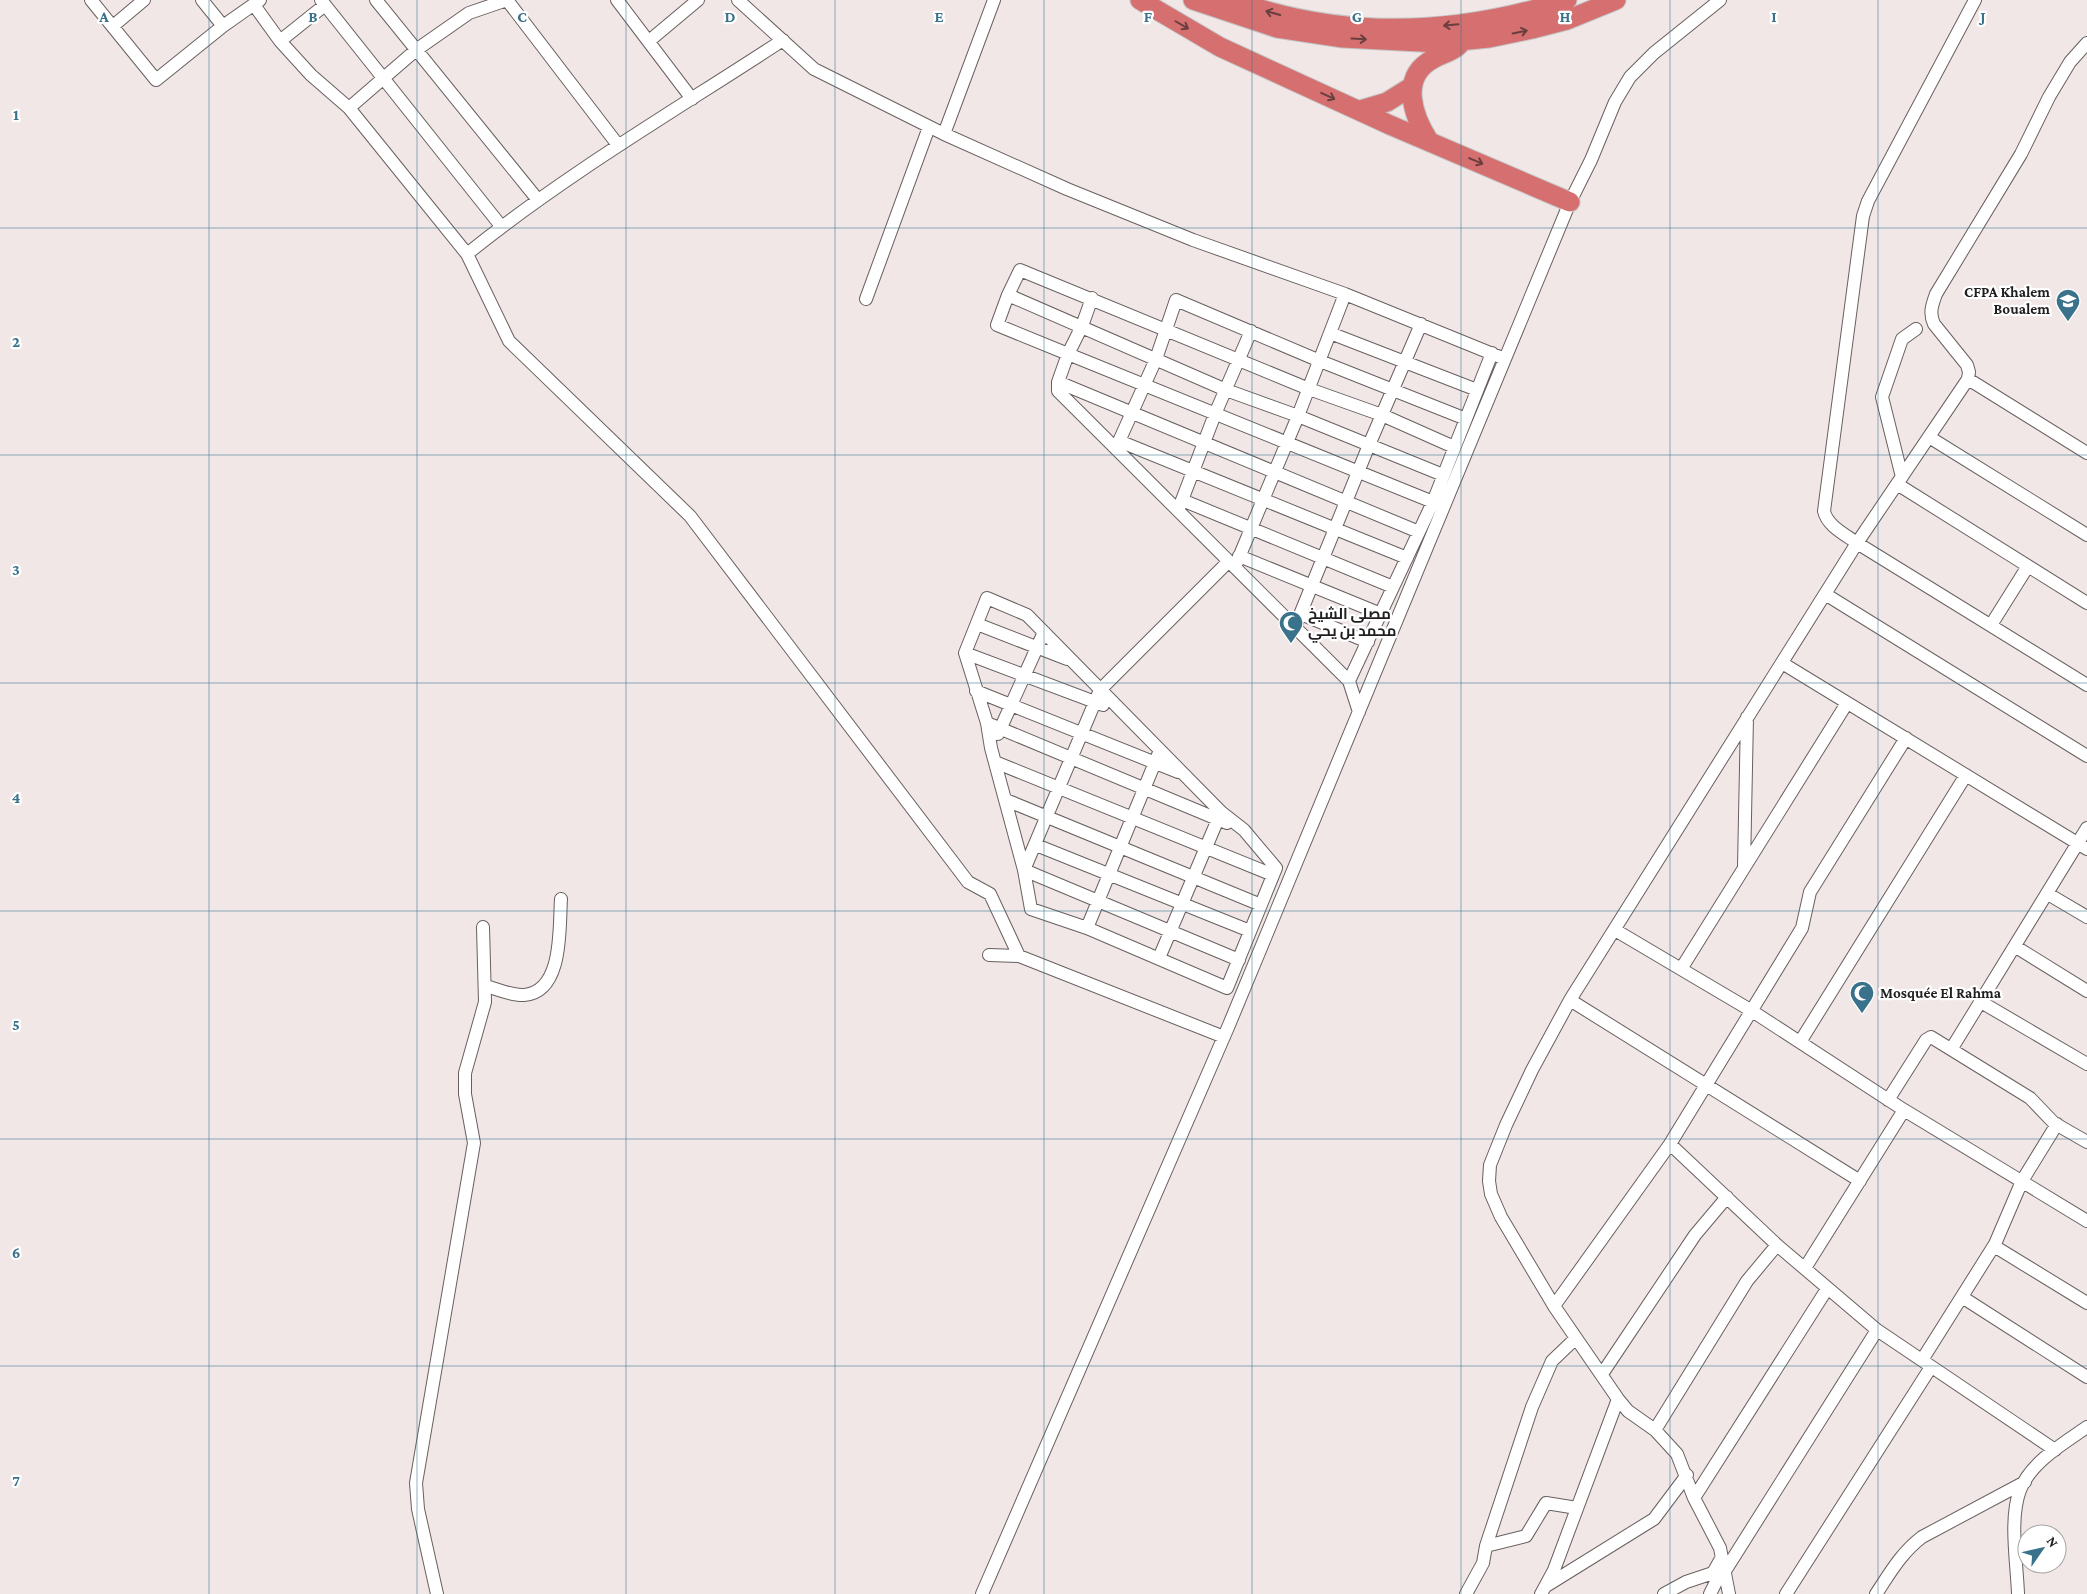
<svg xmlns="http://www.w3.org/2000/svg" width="2087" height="1594" font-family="'Crimson Pro',Cairo,serif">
	<rect width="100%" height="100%" fill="#f0e7e6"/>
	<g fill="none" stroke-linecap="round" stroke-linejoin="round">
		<defs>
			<path id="minor" d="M91,0L156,80L223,26
				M202,0L223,26L260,0
				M321,0L501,226
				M376,0L538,200
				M507,0L618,145
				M617,0L692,99
				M738,0L814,69L944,134L1067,189L1193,240L1345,294L1505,359
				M1975,0L1868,201L1863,216L1824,511C1827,526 1846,535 1857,543L2087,685
				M254,5L280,41L311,75L349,108L467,254C566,174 676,110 783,40
				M113,26L144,0
				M280,41L325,5
				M649,41L698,0
				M349,108L416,50L469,13L507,0
				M944,134L994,0
				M467,254L509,341L690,516L968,882L990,894L1019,956
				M1345,294L1298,416L1443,475
				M1008,295L1020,270L1309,389L1382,415L1454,447
				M1092,298L1082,326L1068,354L1433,502
				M866,299L929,127
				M1330,333L1477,390
				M1968,379L2087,453
				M1058,382L1419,532
				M1929,437L2087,535
				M1119,441L1407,558
				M1116,448L1156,359L1176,300L1320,361L1466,419
				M1902,477L1882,397L1902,339L1916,329
				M1897,484L2087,603
				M1182,500L1393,587
				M1179,508L1215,414L1251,331
				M1239,556L1381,614
				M1229,561L1100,690L1024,870L1239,960
				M1235,567L1298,416L1226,390L1008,295L997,325L1068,354L1058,382V391L1349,681L1359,712
				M1825,594L2087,756
				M987,598L1027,615L1221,812L1244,830L1276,868L1227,988L1087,928L1031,909L1024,870L991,748L987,723L965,653Z
				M1301,614L1368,642
				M977,624L1067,659
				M1991,625L2028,566
				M1295,627L1369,445L1421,324
				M965,653L1103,705
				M1782,663L2087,849
				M1349,681L1433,502L1492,353
				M976,691L1178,772
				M987,723L1227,823
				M998,734L1044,632
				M995,762L1273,875
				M1006,800L1261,905
				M1036,845L1250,931
				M1744,867L1747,717
				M2048,894L2087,917
				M1087,928L1158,755
				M1615,930L1752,1011L1904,1110L2087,1221
				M2016,947L2087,991
				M989,955L1019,956L1224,1037
				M1159,958L1221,812
				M1681,969L1847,703
				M486,986C497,989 512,996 524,995C564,992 559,926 561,899
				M1570,1000L1860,1181
				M1981,1002L2087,1064
				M1800,1042L1966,775
				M1952,1048L2087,828
				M1888,1100L1926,1040L1931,1037L2030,1098L2054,1123L2087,1142
				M1670,1144L1777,1245L1877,1330L2055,1450
				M1994,1246L2087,1303
				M1805,1268L1904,1110
				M1962,1297L2087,1377
				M1554,1306L1670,1144L1802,928L1810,892L1906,738
				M1922,1360L1995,1244L2022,1181L2057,1124
				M1602,1374L1695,1235L1727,1197
				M1655,1430L1747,1281L1777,1245
				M1694,1498L1827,1289
				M1486,1546L1526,1536L1546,1503L1577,1508
				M1725,1571L1877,1330
				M1546,1586L1654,1519L1687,1475
				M437,1594L418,1509L416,1483L474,1143L465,1094V1073L485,1002L483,927
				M982,1594L1229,1025L1570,202L1591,160L1615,102L1630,77L1654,53L1720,0
				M1466,1594L1483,1563L1486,1546L1532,1407L1552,1361L1576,1338
				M1541,1594L1554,1570L1618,1399
				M1664,1594L1686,1582L1713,1573L1722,1557
				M1710,1594L1723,1568
				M1729,1594L1720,1548L1694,1498L1677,1454L1655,1430L1628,1411L1618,1399L1554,1306L1501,1217L1491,1194L1489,1181L1490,1165L1506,1125L1532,1070L1570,1000L1857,543L1968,379L1969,372L1967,365L1934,324C1929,313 1932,305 1936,294L2021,154L2049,97L2070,62L2087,43
				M1786,1594L1931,1367
				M1876,1594C1890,1573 1901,1553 1922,1537L2025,1482
				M2018,1594C2017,1563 2009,1519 2020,1490C2031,1462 2064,1443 2087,1427"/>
			<path id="highway" d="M1140,0L1220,47L1390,125L1570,202
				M1193,0L1277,28L1343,38L1439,43L1489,38L1532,29L1567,20L1616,0
				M1233,0C1343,40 1457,35 1567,0
				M1360,110L1387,102L1411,87
				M1429,141C1413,116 1399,77 1433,59C1443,53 1452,53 1460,44"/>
		</defs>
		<!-- minor casing -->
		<use href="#minor" stroke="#68605f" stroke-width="14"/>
		<!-- highway casing -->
		<use href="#highway" stroke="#c5c4c4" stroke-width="21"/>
		<!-- minor -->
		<use href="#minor" stroke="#fff" stroke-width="12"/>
		<!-- highway -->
		<use href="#highway" stroke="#d66f6f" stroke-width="19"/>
	</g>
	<!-- one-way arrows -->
	<defs><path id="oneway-shaft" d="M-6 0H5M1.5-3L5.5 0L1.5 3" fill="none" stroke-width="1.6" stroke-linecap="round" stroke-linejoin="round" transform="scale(1.25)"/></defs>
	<g stroke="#693e3e">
		<use href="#oneway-shaft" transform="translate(1273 13) rotate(-164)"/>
		<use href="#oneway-shaft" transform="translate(1182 25) rotate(30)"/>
		<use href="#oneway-shaft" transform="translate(1451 25) rotate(175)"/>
		<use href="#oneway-shaft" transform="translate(1520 32) rotate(-12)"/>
		<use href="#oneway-shaft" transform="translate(1359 39) rotate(3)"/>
		<use href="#oneway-shaft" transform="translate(1328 96) rotate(25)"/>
		<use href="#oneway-shaft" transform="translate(1476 161) rotate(23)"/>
	</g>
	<!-- grid -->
	<path fill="none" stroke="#3a728c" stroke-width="1" stroke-opacity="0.55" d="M209,0V1594M417,0V1594M626,0V1594M835,0V1594M1044,0V1594M1252,0V1594M1461,0V1594M1670,0V1594M1878,0V1594M0,228H2087M0,455H2087M0,683H2087M0,911H2087M0,1139H2087M0,1366H2087"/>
	<!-- icons -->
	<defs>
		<symbol id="university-pin" viewBox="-11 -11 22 30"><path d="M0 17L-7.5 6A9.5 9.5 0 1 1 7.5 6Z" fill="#3a728c" stroke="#fff"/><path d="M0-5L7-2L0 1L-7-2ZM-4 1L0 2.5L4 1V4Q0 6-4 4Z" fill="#fff"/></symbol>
		<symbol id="mosque-pin" viewBox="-11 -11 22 30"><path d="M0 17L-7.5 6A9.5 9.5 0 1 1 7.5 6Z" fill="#3a728c" stroke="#fff"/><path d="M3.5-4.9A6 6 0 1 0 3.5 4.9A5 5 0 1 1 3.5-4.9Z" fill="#fff"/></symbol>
	</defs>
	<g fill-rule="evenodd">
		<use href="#university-pin" x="2054" y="287" width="28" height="38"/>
		<use href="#mosque-pin" x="1277" y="609" width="28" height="38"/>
		<use href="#mosque-pin" x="1848" y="979" width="28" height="38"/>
	</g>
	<g text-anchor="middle" stroke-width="4.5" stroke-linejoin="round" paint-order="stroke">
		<!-- poi labels -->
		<g font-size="15" font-weight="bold" fill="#211e1e" stroke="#fff" text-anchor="start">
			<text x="2050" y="297" text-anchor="end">CFPA Khalem<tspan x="2050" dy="17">Boualem</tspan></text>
			<text x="1308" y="619">مصلى الشيخ<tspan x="1308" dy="17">محمد بن يحي</tspan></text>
			<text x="1880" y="998">Mosquée El Rahma</text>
		</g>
	</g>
	<g font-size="16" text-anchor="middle" font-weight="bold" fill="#3a728c" stroke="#fff" stroke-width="4.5" stroke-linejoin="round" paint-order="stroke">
		<text x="104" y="22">A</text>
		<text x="313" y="22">B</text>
		<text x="522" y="22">C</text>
		<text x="730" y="22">D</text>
		<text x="939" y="22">E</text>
		<text x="1148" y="22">F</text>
		<text x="1357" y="22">G</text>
		<text x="1565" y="22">H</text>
		<text x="1774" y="22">I</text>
		<text x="1983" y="22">J</text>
		<text x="16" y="120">1</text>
		<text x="16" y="347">2</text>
		<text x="16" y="575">3</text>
		<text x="16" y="803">4</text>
		<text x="16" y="1030">5</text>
		<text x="16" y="1258">6</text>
		<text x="16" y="1486">7</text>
	</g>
	<!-- north arrow -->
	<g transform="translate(2042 1549) rotate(56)"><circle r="24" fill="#ffffff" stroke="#a6a5a5"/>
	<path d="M0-4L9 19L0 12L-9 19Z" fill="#3a728c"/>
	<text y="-8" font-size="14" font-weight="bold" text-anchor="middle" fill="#211e1e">N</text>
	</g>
</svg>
